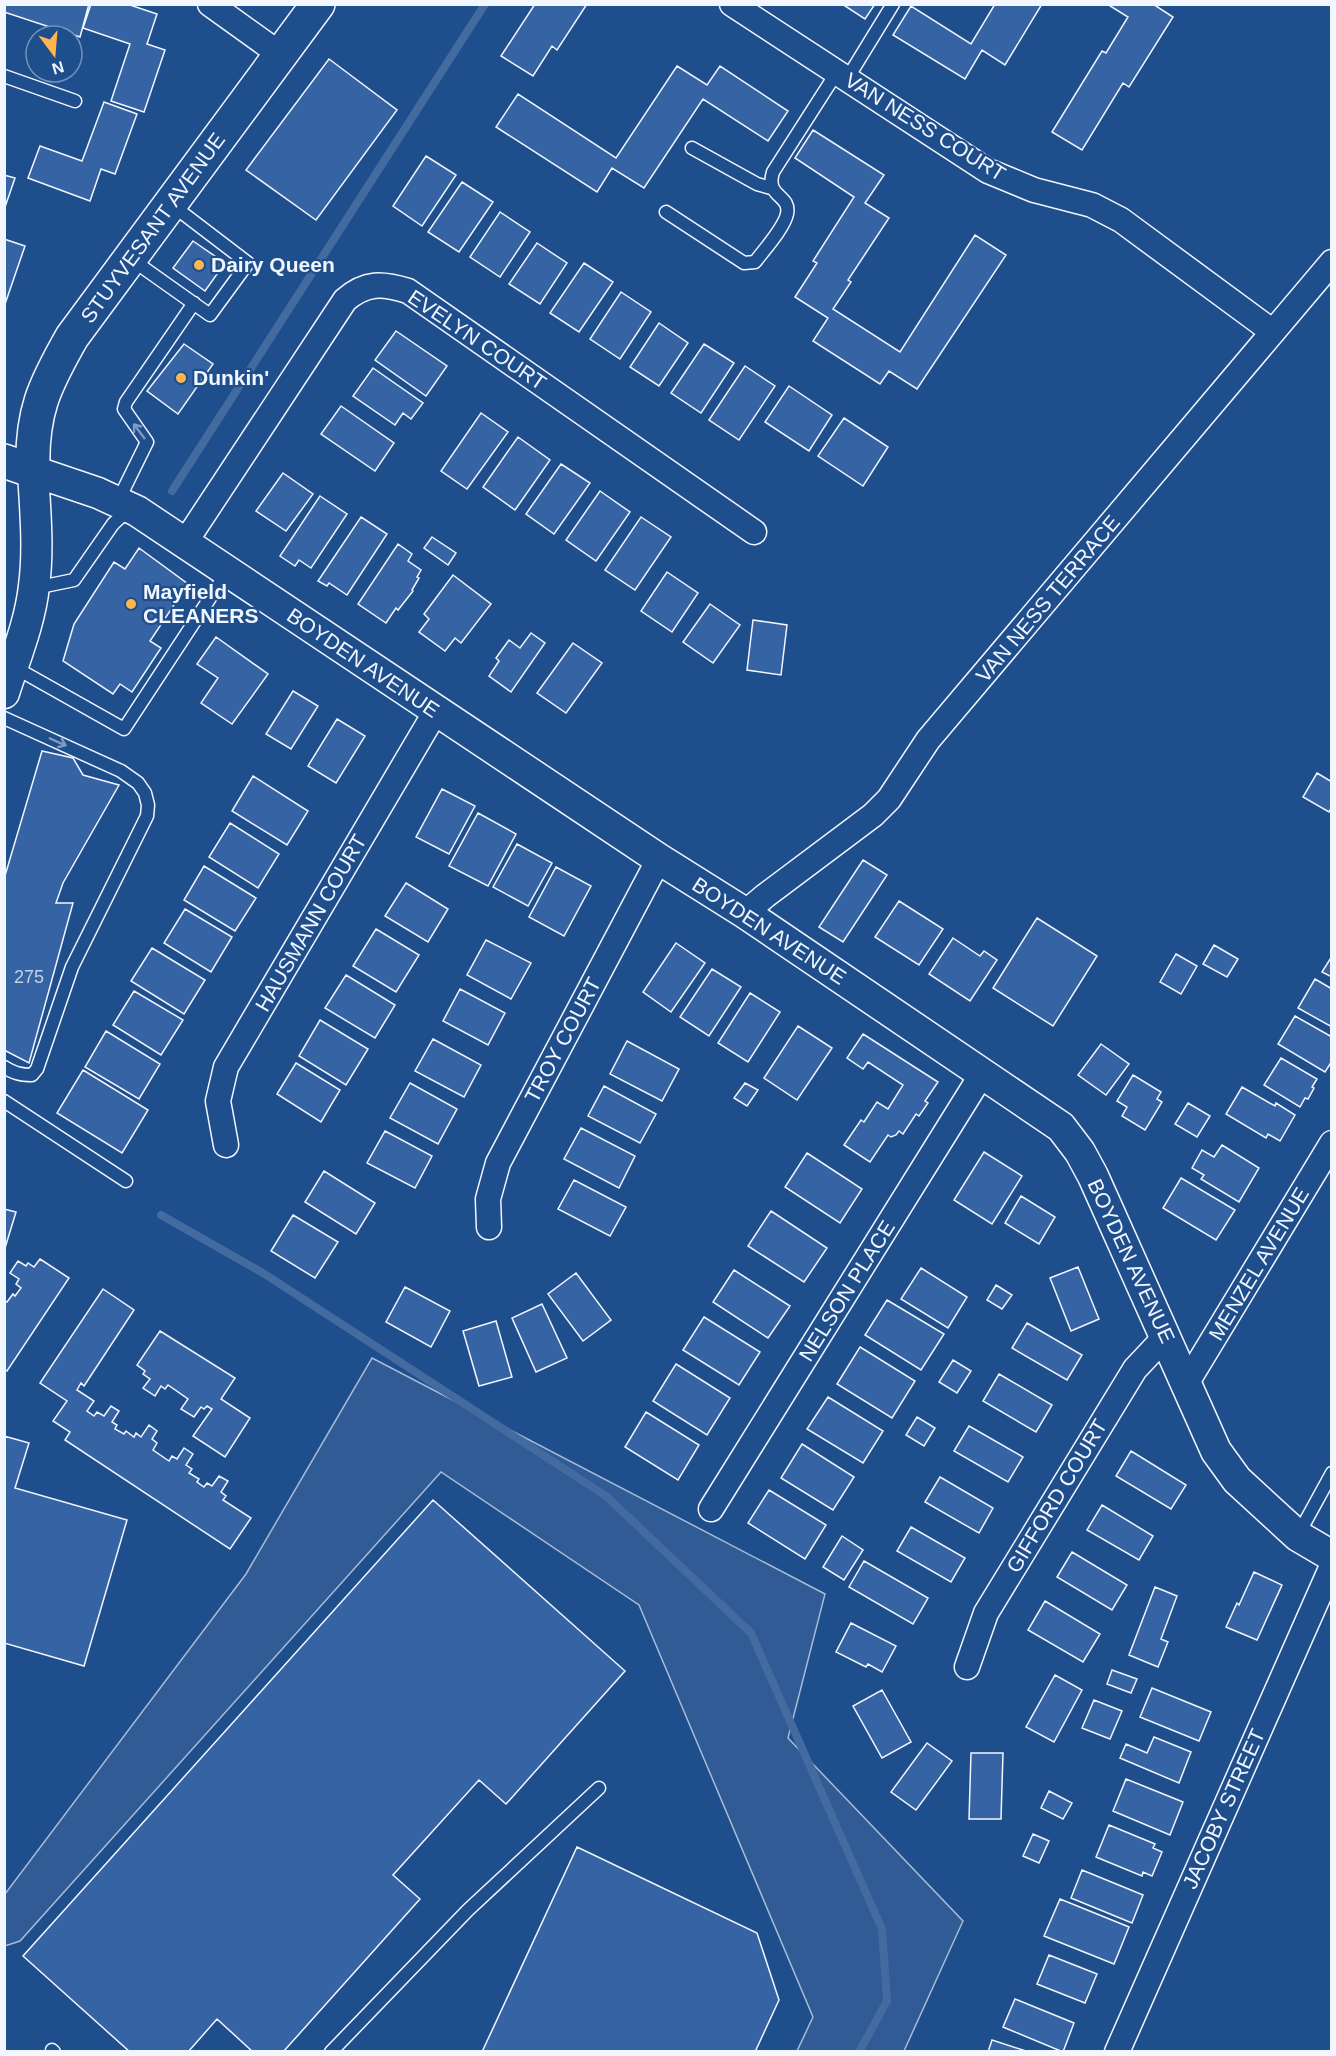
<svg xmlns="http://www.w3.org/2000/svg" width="1336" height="2056" font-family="Arial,sans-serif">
	<rect width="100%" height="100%" fill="#1f4e8c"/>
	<!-- green -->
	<path fill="#305b95" stroke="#a8bbd7" stroke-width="1.5" d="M372,1358L825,1594L788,1738L963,1921L904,2051H797L813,2017L639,1605L441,1472L20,1941L5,1946V1894L246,1574Z"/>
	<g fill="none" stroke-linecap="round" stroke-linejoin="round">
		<!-- stream -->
		<path stroke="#446ba0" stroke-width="8" d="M172,491L485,4
			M161,1215L263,1273L606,1496L751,1633L882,1929L887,2001L859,2052"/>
	</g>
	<!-- building -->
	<path fill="#3563a3" stroke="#f2f6ff" stroke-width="1.5" d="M4,4H89L80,37L4,12Z
		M91,4H127L157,14L147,44L165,50L144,112L111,101L130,44L83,28Z
		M535,4H587L557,50L552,46L533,76L501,56Z
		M842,4H875L865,19Z
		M995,4H1042L1005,65L982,50L965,79L893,35L911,6L971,44Z
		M1107,4H1153L1173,17L1129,87L1123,83L1082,150L1052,132L1102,51L1106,53L1128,17Z
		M329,59L397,110L316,220L246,170Z
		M677,66L707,85L720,66L788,111L768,141L703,99L644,188L612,168L597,192L496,127L518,94L616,158Z
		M104,102L137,114L115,174L101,169L90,201L28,178L40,146L82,161Z
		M813,130L884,175L865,203L889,218L848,280L851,282L833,309L900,352L975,235L1006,255L917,389L889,371L880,384L813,341L828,318L795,297L817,263L813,261L854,197L795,158Z
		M426,156L456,175L422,226L393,206Z
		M4,175L15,178L4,210Z
		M462,182L493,202L459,252L428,232Z
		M500,212L530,232L500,277L470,257Z
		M4,239L25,246L4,307Z
		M193,241L225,263L205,291L173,268Z
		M537,243L567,263L540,304L509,284Z
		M584,263L613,282L579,332L550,313Z
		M621,292L651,312L620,359L590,339Z
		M659,323L688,343L659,386L630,367Z
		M396,331L447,366L426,396L375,360Z
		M184,344L213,364L178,414L147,391Z
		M704,344L734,363L701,413L671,393Z
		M745,366L775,386L739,440L709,420Z
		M373,368L423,403L411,419L403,413L395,425L353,396Z
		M789,386L832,415L809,451L765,422Z
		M341,406L394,443L375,471L321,434Z
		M481,413L508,432L467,489L441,471Z
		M844,418L888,447L863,486L818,456Z
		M518,437L550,460L515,510L483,487Z
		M561,464L590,483L554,534L526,514Z
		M283,473L313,494L286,531L256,511Z
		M600,491L630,512L596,561L566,540Z
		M320,496L347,514L311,568L299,560L295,566L280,556Z
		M361,517L387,534L347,595L329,583L327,586L318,581Z
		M641,517L671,537L635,590L605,570Z
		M432,537L456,553L448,565L424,548Z
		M398,544L412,554L408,561L421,570L417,577L419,578L412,590L413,591L398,610L396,608L386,623L358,604Z
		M139,548L188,584L150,641L161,648L132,692L120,684L113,694L63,661L74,624L114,562L125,569Z
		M667,572L698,593L672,632L641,611Z
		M453,575L491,604L461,643L455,638L445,651L419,632L429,619L424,614Z
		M710,604L740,625L713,663L683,642Z
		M753,620L787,625L781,675L747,670Z
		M531,633L545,643L511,692L489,676L499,661L496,658L509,640L520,648Z
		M216,637L268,674L232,724L201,703L218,678L197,664Z
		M573,643L602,663L566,713L537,693Z
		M293,691L318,706L291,749L266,734Z
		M337,719L365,736L336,783L308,766Z
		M42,751L73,758L83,775L119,785L63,883L56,903H73L29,1063L4,1050V879Z
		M1317,773L1332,782V807L1329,812L1303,797Z
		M253,776L308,811L287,845L232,811Z
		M442,789L475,806L449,854L416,837Z
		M478,813L516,834L488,886L449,866Z
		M230,823L279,854L258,888L209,857Z
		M517,844L552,863L528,906L493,887Z
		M863,860L887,875L843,942L819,927Z
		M204,866L256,898L235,931L184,900Z
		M556,867L591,886L564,936L529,917Z
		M406,883L448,909L428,942L385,916Z
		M899,901L943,929L919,965L875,937Z
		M185,909L232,937L211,972L164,943Z
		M1037,918L1097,956L1053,1026L993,988Z
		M376,929L419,955L396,992L353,966Z
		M953,938L980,956L984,951L997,960L970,1001L929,974Z
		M486,940L531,963L511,999L467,975Z
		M676,943L705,963L671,1012L643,992Z
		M1214,945L1238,959L1227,977L1203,964Z
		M152,948L205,980L184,1014L131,981Z
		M1176,954L1197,966L1181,994L1160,982Z
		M1332,956V977L1322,972Z
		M712,969L741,987L709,1036L680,1017Z
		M346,975L395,1005L375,1038L325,1008Z
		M1315,979L1332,989V1027L1298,1008Z
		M460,989L505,1013L488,1045L443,1021Z
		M134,991L183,1020L161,1055L113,1025Z
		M750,993L780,1012L748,1062L718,1043Z
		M1295,1016L1332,1037V1061L1325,1072L1278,1044Z
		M320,1020L368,1049L346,1085L299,1056Z
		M798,1026L832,1048L797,1100L764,1078Z
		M106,1031L160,1064L139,1099L85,1067Z
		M863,1034L938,1082L925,1101L928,1103L919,1116L916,1114L903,1134L899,1131L896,1135L891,1137L888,1135L870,1162L844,1145L861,1120L864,1122L877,1102L888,1109L903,1085L868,1062L863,1069L847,1058Z
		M433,1039L481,1065L464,1097L415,1071Z
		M627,1041L679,1069L662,1101L610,1074Z
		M1101,1044L1129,1064L1106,1095L1078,1075Z
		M1281,1058L1317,1079L1312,1087L1314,1088L1308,1099L1305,1098L1300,1107L1264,1085Z
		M296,1063L340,1090L321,1122L277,1094Z
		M83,1070L148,1110L122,1153L57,1113Z
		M1133,1075L1161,1092L1157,1099L1162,1102L1145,1130L1122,1116L1127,1107L1117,1101Z
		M410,1083L457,1109L438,1144L390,1118Z
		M745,1083L758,1090L747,1106L734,1098Z
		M604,1086L656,1114L640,1143L588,1116Z
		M1242,1087L1275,1106L1276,1103L1295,1115L1280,1141L1268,1134L1266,1138L1226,1114Z
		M1188,1103L1210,1116L1197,1137L1175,1124Z
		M581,1128L635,1156L619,1188L564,1159Z
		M385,1131L432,1156L415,1188L367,1163Z
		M1222,1145L1259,1168L1239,1202L1201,1179L1204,1175L1192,1168L1202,1150L1214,1157Z
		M984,1152L1022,1176L992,1224L954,1200Z
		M807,1153L862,1189L840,1223L785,1187Z
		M324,1171L375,1203L356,1234L305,1202Z
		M1181,1178L1235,1210L1216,1240L1163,1208Z
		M574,1180L626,1207L610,1236L558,1209Z
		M1021,1196L1055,1217L1039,1244L1005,1223Z
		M4,1209L16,1212L5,1248H4Z
		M771,1211L827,1248L804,1282L748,1246Z
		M293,1215L338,1242L315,1278L271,1251Z
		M40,1259L69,1278L7,1371L4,1369V1300L7,1302L13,1294L15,1296L21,1288L16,1284L19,1279L10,1273L18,1261L26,1266L28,1263L34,1267Z
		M1078,1267L1099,1319L1071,1331L1050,1278Z
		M921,1268L967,1297L948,1328L901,1299Z
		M734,1270L790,1306L768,1338L713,1302Z
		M576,1273L611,1320L583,1341L548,1294Z
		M996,1285L1012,1295L1002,1309L987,1300Z
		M405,1287L450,1311L431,1347L386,1322Z
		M103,1289L134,1310L84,1386L81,1383L77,1390L94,1401L87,1411L94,1416L97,1412L104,1416L111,1406L119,1411L112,1422L117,1425L115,1429L124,1434L126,1431L134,1437L136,1433L141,1437L149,1425L157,1431L152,1439L157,1443L153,1450L169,1461L172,1456L177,1459L184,1448L193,1454L186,1465L192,1469L189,1473L199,1479L197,1482L204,1487L207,1483L212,1486L219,1476L228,1481L221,1492L226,1496L223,1500L251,1518L230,1549L65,1440L70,1432L53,1421L67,1401L40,1383Z
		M887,1300L944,1334L921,1370L865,1335Z
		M542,1304L567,1358L536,1372L512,1318Z
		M704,1317L760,1352L739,1385L683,1350Z
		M496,1321L512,1377L479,1386L463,1331Z
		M1027,1323L1082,1355L1067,1380L1012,1348Z
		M160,1331L235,1378L221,1399L250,1418L225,1457L193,1436L212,1409L207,1406L204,1409L201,1407L194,1417L181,1409L188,1399L168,1385L165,1389L161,1386L155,1396L143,1388L150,1379L143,1374L145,1371L137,1365Z
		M860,1347L915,1381L892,1418L837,1384Z
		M953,1360L971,1371L957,1393L939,1382Z
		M676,1364L730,1398L707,1435L653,1401Z
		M999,1374L1052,1405L1036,1432L983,1401Z
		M828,1397L883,1431L863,1463L807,1429Z
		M646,1412L699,1445L678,1480L625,1447Z
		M917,1417L935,1428L924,1446L906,1435Z
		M969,1426L1023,1457L1008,1482L954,1451Z
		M4,1436L29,1443L15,1488L127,1520L84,1666L4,1643Z
		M802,1444L854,1477L833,1510L781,1478Z
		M1131,1451L1186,1485L1171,1509L1116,1476Z
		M940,1477L993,1508L979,1533L925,1502Z
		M769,1490L826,1525L805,1559L748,1523Z
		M433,1500L625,1671L506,1804L479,1780L393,1875L420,1899L283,2052H253L217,2019L188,2052H130L23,1956Z
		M1102,1505L1153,1536L1139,1560L1087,1530Z
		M911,1527L965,1558L951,1582L897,1551Z
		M842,1536L863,1550L844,1580L823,1567Z
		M1072,1552L1127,1585L1112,1610L1057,1577Z
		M864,1561L928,1598L913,1624L849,1587Z
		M1254,1572L1282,1585L1257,1640L1226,1627L1237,1603L1239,1605Z
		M1155,1587L1177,1596L1161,1639L1168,1642L1158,1667L1129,1655Z
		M1045,1601L1100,1634L1083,1662L1028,1630Z
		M851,1623L896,1646L882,1672L868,1664L866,1667L836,1652Z
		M1112,1670L1137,1679L1131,1693L1107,1684Z
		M1055,1675L1082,1690L1054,1742L1026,1727Z
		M1152,1688L1211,1712L1199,1741L1140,1717Z
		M882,1690L911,1742L882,1758L853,1706Z
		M1094,1700L1122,1711L1110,1739L1082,1728Z
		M1154,1737L1191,1752L1179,1783L1120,1758L1126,1744L1147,1753Z
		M927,1743L952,1761L916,1810L891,1792Z
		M971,1753H1003L1001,1819H969Z
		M1126,1779L1183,1802L1170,1835L1113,1811Z
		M1049,1791L1072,1803L1063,1819L1041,1808Z
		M1109,1825L1155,1844L1153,1848L1162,1852L1152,1876L1143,1872L1142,1876L1096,1857Z
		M1033,1834L1049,1841L1039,1863L1023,1856Z
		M577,1847L757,1933L779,2000L755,2052H482Z
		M1082,1870L1143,1895L1132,1923L1071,1898Z
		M1060,1899L1129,1927L1114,1964L1044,1936Z
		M1049,1955L1097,1974L1085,2003L1037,1984Z
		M1015,1999L1074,2023L1063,2052L1003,2027Z
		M992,2040L1029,2052H988Z"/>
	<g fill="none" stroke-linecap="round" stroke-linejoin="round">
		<defs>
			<path id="service" d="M4,76L75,101
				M847,79L893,4
				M692,148L757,184L771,188
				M666,212L744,263L755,262C764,250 784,228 787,214C791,194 765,198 773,172L837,72
				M131,259L210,315L248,263L172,205
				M118,501L147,442L124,409L126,402L194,303
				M35,588L74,580L113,524L129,509
				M14,667L124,729L227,572
				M4,718L121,771L138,783L145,793L148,805L147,816L72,967L37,1069L32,1075C20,1075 14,1073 4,1067
				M4,1101L126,1181
				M1298,1535L1332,1473
				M52,2050L54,2052
				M331,2052L468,1910L599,1788"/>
			<path id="minor" d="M210,4L281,55
				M732,4L988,171L1034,190L1092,205L1121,220L1273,332
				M184,544L345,300C366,282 382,283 408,291L754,532
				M745,913L765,896L873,815L889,799L928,740L1332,262
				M226,1145L218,1101L226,1067L436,711
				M489,1227L488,1199L498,1163L659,859
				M1186,1384L1332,1143
				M711,1509L982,1074
				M967,1667L986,1613L1135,1369L1166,1336
				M1117,2052L1332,1566"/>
			<path id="tertiary" d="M4,693C15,658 30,623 34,586C39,548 35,509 33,471L98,493L137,511L659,859L745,913L1061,1127L1080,1152L1093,1176L1216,1451L1237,1480L1298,1536L1332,1556"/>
			<path id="secondary" d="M4,461L33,471
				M33,471C31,413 44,386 72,337L318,4"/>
		</defs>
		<!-- service casing -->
		<use href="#service" stroke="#f2f6ff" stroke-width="15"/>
		<!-- minor casing -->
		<use href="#minor" stroke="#f2f6ff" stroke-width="27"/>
		<!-- tertiary casing -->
		<use href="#tertiary" stroke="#f2f6ff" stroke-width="33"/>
		<!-- secondary casing -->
		<use href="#secondary" stroke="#f2f6ff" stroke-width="36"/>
		<!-- service -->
		<use href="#service" stroke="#1f4e8c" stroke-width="12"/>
		<!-- minor -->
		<use href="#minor" stroke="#1f4e8c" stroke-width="24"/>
		<!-- tertiary -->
		<use href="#tertiary" stroke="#1f4e8c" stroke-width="30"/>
		<!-- secondary -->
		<use href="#secondary" stroke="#1f4e8c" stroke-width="33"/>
	</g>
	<!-- one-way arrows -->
	<defs><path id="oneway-shaft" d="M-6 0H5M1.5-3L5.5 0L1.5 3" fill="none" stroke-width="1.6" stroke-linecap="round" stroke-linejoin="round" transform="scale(1.5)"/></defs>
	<g stroke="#7e9ac0">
		<use href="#oneway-shaft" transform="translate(139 431) rotate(-127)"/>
		<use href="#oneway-shaft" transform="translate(58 742) rotate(24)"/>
	</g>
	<!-- markers -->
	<g fill="#ffb74d" stroke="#1f4e8c" stroke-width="2">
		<circle cx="199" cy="265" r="6"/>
		<circle cx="181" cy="378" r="6"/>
		<circle cx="131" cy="604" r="6"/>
	</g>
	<g text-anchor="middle" stroke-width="4.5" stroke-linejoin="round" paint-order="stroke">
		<!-- number labels -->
		<g font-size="18" fill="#c3d1e8">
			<text x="29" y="983">275</text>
		</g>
		<!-- street labels -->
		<g font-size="21" fill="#f2f6ff" stroke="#1f4e8c">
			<text transform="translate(925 127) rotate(32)" y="7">VAN NESS COURT</text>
			<text transform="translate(153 228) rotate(-54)" y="7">STUYVESANT AVENUE</text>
			<text transform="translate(477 340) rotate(34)" y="7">EVELYN COURT</text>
			<text transform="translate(1048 599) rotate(-50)" y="7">VAN NESS TERRACE</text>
			<text transform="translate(363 663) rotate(34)" y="7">BOYDEN AVENUE</text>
			<text transform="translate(311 923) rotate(-60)" y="7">HAUSMANN COURT</text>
			<text transform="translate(769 931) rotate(33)" y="7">BOYDEN AVENUE</text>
			<text transform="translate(563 1040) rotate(-62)" y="7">TROY COURT</text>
			<text transform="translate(1131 1261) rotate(65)" y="7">BOYDEN AVENUE</text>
			<text transform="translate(1259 1264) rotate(-59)" y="7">MENZEL AVENUE</text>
			<text transform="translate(847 1291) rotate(-58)" y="7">NELSON PLACE</text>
			<text transform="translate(1057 1496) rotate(-59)" y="7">GIFFORD COURT</text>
			<text transform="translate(1224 1809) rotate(-66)" y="7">JACOBY STREET</text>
		</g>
		<!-- poi labels -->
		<g font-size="21" font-weight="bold" fill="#f2f6ff" stroke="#1f4e8c" text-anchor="start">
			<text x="211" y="272">Dairy Queen</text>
			<text x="193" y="385">Dunkin'</text>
			<text x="143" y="599">Mayfield<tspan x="143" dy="24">CLEANERS</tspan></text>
		</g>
	</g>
	<!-- border -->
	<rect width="1336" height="2056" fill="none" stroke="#f2f6ff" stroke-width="12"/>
	<!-- north arrow -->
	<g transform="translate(54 54) rotate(164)"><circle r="28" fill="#1f4e8c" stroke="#7391ba" stroke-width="1.5"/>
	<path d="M0-4.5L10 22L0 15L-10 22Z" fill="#ffb74d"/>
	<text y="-9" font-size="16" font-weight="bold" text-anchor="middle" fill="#f2f6ff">N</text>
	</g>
</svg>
